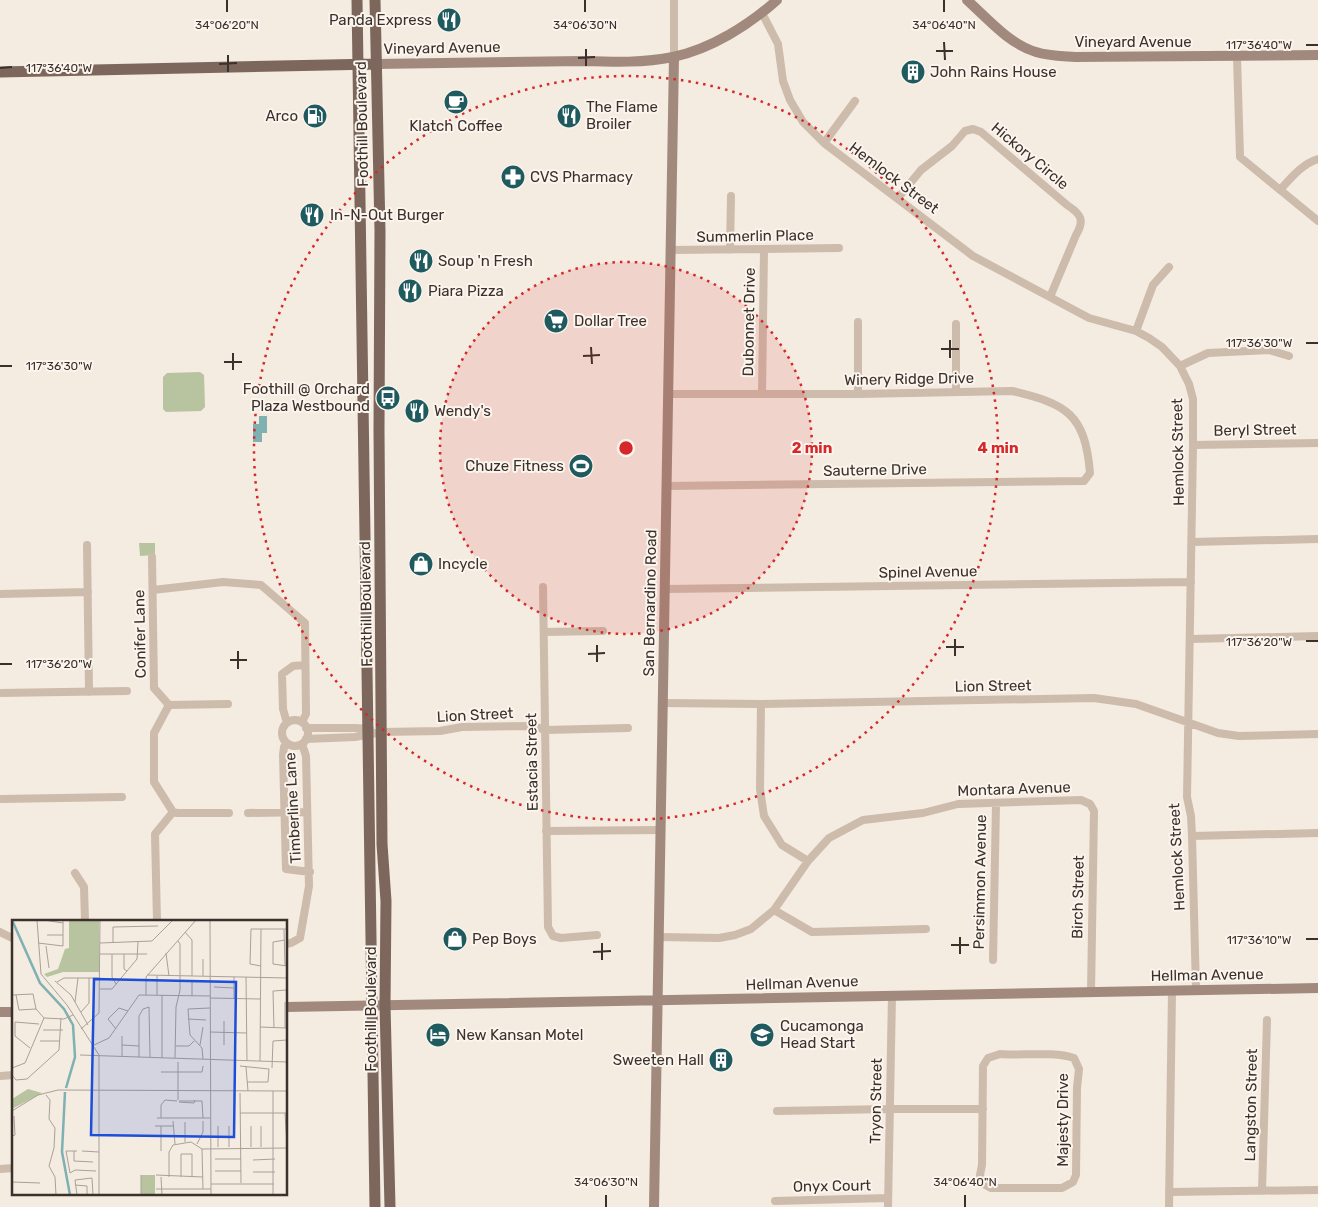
<svg xmlns="http://www.w3.org/2000/svg" width="1318" height="1207" font-family="Rubik,sans-serif">
	<rect width="100%" height="100%" fill="#f4ebe1"/>
	<!-- green -->
	<path fill="#b8c4a0" d="M200,372L204,375L205,407L201,411L166,412L163,409V377L167,373Z
		M139,543H155V555L140,556Z"/>
	<!-- water -->
	<path fill="#7fb0b2" d="M259,416H267V433H262V442H253V424H259Z"/>
	<g fill="none" stroke-linecap="round" stroke-linejoin="round">
		<!-- street -->
		<path stroke="#cdbbac" stroke-width="8" d="M762,13L778,44L783,81L790,100L803,122L824,143L973,256L1089,318L1136,331L1149,338L1162,347L1180,366L1189,384L1193,399V445L1187,797L1191,816L1192,836L1196,990
			M674,57V0
			M1237,57L1240,157L1318,221
			M824,143L855,101
			M1280,190C1290,179 1303,163 1318,159
			M898,198L921,170L952,146L965,131L973,129L981,132L1067,205C1081,214 1085,220 1076,235L1050,297
			M671,250L839,248
			M730,250L731,196
			M956,324V392
			M1136,331L1153,285L1169,267
			M1180,366L1208,353L1269,350L1289,356
			M762,394L764,250
			M858,394V322
			M1193,445L1318,443
			M667,486L1084,481L1090,473C1085,414 1067,404 1012,391L858,394H668
			M1192,542L1318,539
			M87,545L89,692
			M152,557L154,688L169,705L154,733V782L173,812L155,834L157,921
			M543,587L548,927L553,936L561,938L597,935
			M665,589L1191,582
			M153,590L223,582L261,585L305,623L306,714L302,722
			M0,594L88,592
			M544,632L603,631
			M1191,639L1318,636
			M0,693L127,691
			M663,703L761,704L1094,698L1136,704L1218,733L1239,736L1318,734
			M761,704L760,789L764,816L782,845L808,861
			M169,705L228,704
			M282 733a13 13 0 1 1 26 0a13 13 0 1 1-26 0Z
			M287,723L283,709L282,674L293,666L305,665
			M306,728H355L370,729
			M306,739L355,737L382,732L440,731L462,727L534,726L545,730L628,728
			M287,743L284,747L283,755L286,869L310,872
			M0,799L122,797
			M173,812L177,813H229
			M248,813L307,812
			M546,831L661,830
			M1192,836L1318,833
			M75,873L84,887L85,921
			M774,910L812,932L926,929
			M0,932L14,939
			M659,937L719,938L735,935L751,929L774,910L808,861L829,838L863,820L923,813L958,804L1081,800L1090,804L1094,811L1091,992
			M286,944L291,943L300,938L309,886L306,756L302,744
			M993,960L996,804
			M1000,1054C1023,1056 1052,1051 1074,1058L1079,1069L1077,1088L1076,1175L1073,1182L1062,1188H991L982,1183L980,1175L982,1165L983,1066L988,1058Z
			M0,1076L14,1075
			M777,1111L890,1109H983
			M0,1169L14,1168
			M1262,1191L1267,1020
			M1169,1192L1318,1190
			M775,1201L888,1198
			M888,1207L892,995
			M1169,1207L1172,991"/>
		<!-- secondary -->
		<path stroke="#a18a7d" stroke-width="10" d="M967,0C987,18 1009,44 1036,52C1048,56 1062,56 1075,57L1318,55
			M376,64L584,61C614,62 644,63 673,57C711,49 749,25 777,0
			M286,1007L1318,988
			M0,1012H14
			M654,1207L674,57"/>
		<!-- primary -->
		<path stroke="#7d675c" stroke-width="11" d="M357,0L375,1207
			M375,0L380,231L379,429L382,844L386,901L385,1005L390,1207
			M0,72L376,64"/>
	</g>
	<!-- ticks -->
	<path fill="none" stroke="#3b302b" stroke-width="2" d="M227,0V12M585,0V12M944,0V12M944,42L945,60M1306,45H1318M586,49V66M936,51H953M228,55V72M578,58L595,57M219,64L237,63M0,68L12,67M950,340V358M1306,343H1318M591,347L592,364M941,349H959M233,353V370M583,356L600,355M224,362H242M0,366H12M955,639V656M1306,641H1318M597,645V662M946,647H964M238,651V669M588,654L605,653M230,660H247M0,664H12M960,937V954M1306,939H1318M602,943V960M951,945H969M593,952L611,951M606,1195V1207M965,1195V1207"/>
	<!-- distance rings -->
	<circle cx="626" cy="448" r="186" fill="#d62828" fill-opacity=".12"/>
	<g fill="none" stroke="#d62828" stroke-width="2.5" stroke-dasharray="2.5 5">
		<circle cx="626" cy="448" r="186"/>
		<circle cx="626" cy="448" r="372"/>
	</g>
	<!-- icons -->
	<defs>
		<symbol id="restaurant-disc" viewBox="-11 -11 22 22"><circle r="9.5" fill="#1f5a5e" stroke="#fbf5ee"/><path d="M-5-6h1v4h1v-4h1v4h1v-4h1v5L-1.5 .5V6h-2V.5L-5-1ZM5-6V6H3V1.5H1.5Q1.5-4 5-6Z" fill="#fff"/></symbol>
		<symbol id="building-disc" viewBox="-11 -11 22 22"><circle r="9.5" fill="#1f5a5e" stroke="#fbf5ee"/><path d="M-4-6H4V6H1V3H-1V6H-4ZM-2.5-4.3h1.7v1.8h-1.7ZM.8-4.3h1.7v1.8H.8ZM-2.5-1h1.7V.8h-1.7ZM.8-1h1.7V.8H.8Z" fill="#fff"/></symbol>
		<symbol id="cafe-disc" viewBox="-11 -11 22 22"><circle r="9.5" fill="#1f5a5e" stroke="#fbf5ee"/><path d="M-5.5-4.5H6V0H3Q3 3.5 0 3.5H-2.5Q-5.5 3.5-5.5 0ZM3-3.2v2h1.7v-2ZM-6 4.5H4V6H-6Z" fill="#fff"/></symbol>
		<symbol id="fuel-disc" viewBox="-11 -11 22 22"><circle r="9.5" fill="#1f5a5e" stroke="#fbf5ee"/><path d="M-5.5-6h7V0h2V4h1.3V-2.5L3-4.5l.8-.8L6-3V5H2.5V1h-1V6h-7ZM-4.2-4.7v3.2H.2V-4.7Z" fill="#fff"/></symbol>
		<symbol id="pharmacy-disc" viewBox="-11 -11 22 22"><circle r="9.5" fill="#1f5a5e" stroke="#fbf5ee"/><path d="M-2-6h4v4h4v4h-4v4h-4v-4h-4v-4h4Z" fill="#fff"/></symbol>
		<symbol id="supermarket-disc" viewBox="-11 -11 22 22"><circle r="9.5" fill="#1f5a5e" stroke="#fbf5ee"/><path d="M-6-5.5h2.5l.6 2H6L4.5 2H-2.5L-4.4-4H-6ZM-1.5 3.2a1.3 1.3 0 1 0 .1 0ZM3 3.2a1.3 1.3 0 1 0 .1 0Z" fill="#fff"/></symbol>
		<symbol id="bus-disc" viewBox="-11 -11 22 22"><circle r="9.5" fill="#1f5a5e" stroke="#fbf5ee"/><path d="M-5-6H5V4H4V6H2V4H-2V6H-4V4H-5ZM-3.5-4V0h7V-4ZM-3.5 1.2v1.5H-2V1.2ZM2 1.2v1.5H3.5V1.2Z" fill="#fff"/></symbol>
		<symbol id="stadium-disc" viewBox="-11 -11 22 22"><circle r="9.5" fill="#1f5a5e" stroke="#fbf5ee"/><path d="M0-5a6.5 5 0 1 0 0 10a6.5 5 0 1 0 0-10ZM-3.5-1.8h7v3.6h-7Z" fill="#fff"/></symbol>
		<symbol id="shop-disc" viewBox="-11 -11 22 22"><circle r="9.5" fill="#1f5a5e" stroke="#fbf5ee"/><path d="M-5-2.5h2.3a2.7 3.5 0 0 1 5.4 0H5L5.5 6h-11ZM-1.5-2.5h3a1.5 2.3 0 0 0-3 0Z" fill="#fff"/></symbol>
		<symbol id="hotel-disc" viewBox="-11 -11 22 22"><circle r="9.5" fill="#1f5a5e" stroke="#fbf5ee"/><path d="M-6-4.5h1.5V1H6V5H4.5V3h-9V5H-6ZM-4 0a1.8 1.8 0 1 1 3.6 0ZM.5 0V-2.5h3Q6-2.5 6 0Z" fill="#fff"/></symbol>
		<symbol id="school-disc" viewBox="-11 -11 22 22"><circle r="9.5" fill="#1f5a5e" stroke="#fbf5ee"/><path d="M0-5L7-2L0 1L-7-2ZM-4 1L0 2.5L4 1V4Q0 6-4 4Z" fill="#fff"/></symbol>
	</defs>
	<g fill-rule="evenodd">
		<use href="#restaurant-disc" x="435" y="6" width="28" height="28"/>
		<use href="#building-disc" x="899" y="58" width="28" height="28"/>
		<use href="#cafe-disc" x="442" y="88" width="28" height="28"/>
		<use href="#fuel-disc" x="301" y="102" width="28" height="28"/>
		<use href="#restaurant-disc" x="555" y="102" width="28" height="28"/>
		<use href="#pharmacy-disc" x="499" y="163" width="28" height="28"/>
		<use href="#restaurant-disc" x="298" y="201" width="28" height="28"/>
		<use href="#restaurant-disc" x="407" y="247" width="28" height="28"/>
		<use href="#restaurant-disc" x="396" y="277" width="28" height="28"/>
		<use href="#supermarket-disc" x="542" y="307" width="28" height="28"/>
		<use href="#bus-disc" x="374" y="384" width="28" height="28"/>
		<use href="#restaurant-disc" x="403" y="397" width="28" height="28"/>
		<use href="#stadium-disc" x="567" y="452" width="28" height="28"/>
		<use href="#shop-disc" x="407" y="550" width="28" height="28"/>
		<use href="#shop-disc" x="441" y="925" width="28" height="28"/>
		<use href="#hotel-disc" x="424" y="1021" width="28" height="28"/>
		<use href="#school-disc" x="748" y="1021" width="28" height="28"/>
		<use href="#building-disc" x="707" y="1046" width="28" height="28"/>
	</g>
	<g text-anchor="middle" stroke-width="4" stroke-linejoin="round" paint-order="stroke">
		<!-- poi labels -->
		<g font-size="15" fill="#3b302b" stroke="#fbf5ee" text-anchor="start">
			<text x="432" y="25" text-anchor="end">Panda Express</text>
			<text x="930" y="77">John Rains House</text>
			<text x="586" y="112">The Flame<tspan x="586" dy="17">Broiler</tspan></text>
			<text x="298" y="121" text-anchor="end">Arco</text>
			<text x="456" y="131" text-anchor="middle">Klatch Coffee</text>
			<text x="530" y="182">CVS Pharmacy</text>
			<text x="330" y="220">In-N-Out Burger</text>
			<text x="438" y="266">Soup 'n Fresh</text>
			<text x="428" y="296">Piara Pizza</text>
			<text x="574" y="326">Dollar Tree</text>
			<text x="370" y="394" text-anchor="end">Foothill @ Orchard<tspan x="370" dy="17">Plaza Westbound</tspan></text>
			<text x="434" y="416">Wendy's</text>
			<text x="564" y="471" text-anchor="end">Chuze Fitness</text>
			<text x="438" y="569">Incycle</text>
			<text x="472" y="944">Pep Boys</text>
			<text x="780" y="1031">Cucamonga<tspan x="780" dy="17">Head Start</tspan></text>
			<text x="456" y="1040">New Kansan Motel</text>
			<text x="704" y="1065" text-anchor="end">Sweeten Hall</text>
		</g>
		<!-- street labels -->
		<g font-size="15" fill="#3b302b" stroke="#fbf5ee">
			<text x="1133" y="47">Vineyard Avenue</text>
			<text transform="translate(442 48) rotate(-1)" y="5">Vineyard Avenue</text>
			<text transform="translate(362 124) rotate(-91)" y="5">Foothill Boulevard</text>
			<text transform="translate(1030 156) rotate(40)" y="5">Hickory Circle</text>
			<text transform="translate(894 178) rotate(37)" y="5">Hemlock Street</text>
			<text transform="translate(755 236) rotate(-1)" y="5">Summerlin Place</text>
			<text transform="translate(749 322) rotate(-89)" y="5">Dubonnet Drive</text>
			<text transform="translate(909 379) rotate(-1)" y="5">Winery Ridge Drive</text>
			<text transform="translate(1255 430) rotate(-1)" y="5">Beryl Street</text>
			<text transform="translate(1178 452) rotate(-91)" y="5">Hemlock Street</text>
			<text transform="translate(875 470) rotate(-1)" y="5">Sauterne Drive</text>
			<text transform="translate(928 572) rotate(-1)" y="5">Spinel Avenue</text>
			<text transform="translate(650 603) rotate(-89)" y="5">San Bernardino Road</text>
			<text transform="translate(366 604) rotate(-91)" y="5">Foothill Boulevard</text>
			<text transform="translate(140 634) rotate(-91)" y="5">Conifer Lane</text>
			<text transform="translate(993 686) rotate(-1)" y="5">Lion Street</text>
			<text transform="translate(475 715) rotate(-3)" y="5">Lion Street</text>
			<text transform="translate(532 762) rotate(-91)" y="5">Estacia Street</text>
			<text transform="translate(1014 789) rotate(-2)" y="5">Montara Avenue</text>
			<text transform="translate(293 808) rotate(-93)" y="5">Timberline Lane</text>
			<text transform="translate(1177 857) rotate(-93)" y="5">Hemlock Street</text>
			<text transform="translate(980 882) rotate(-89)" y="5">Persimmon Avenue</text>
			<text transform="translate(1078 897) rotate(-89)" y="5">Birch Street</text>
			<text transform="translate(1207 975) rotate(-1)" y="5">Hellman Avenue</text>
			<text transform="translate(802 983) rotate(-2)" y="5">Hellman Avenue</text>
			<text transform="translate(371 1009) rotate(-90)" y="5">Foothill Boulevard</text>
			<text transform="translate(876 1101) rotate(-89)" y="5">Tryon Street</text>
			<text transform="translate(1251 1105) rotate(-89)" y="5">Langston Street</text>
			<text transform="translate(1063 1120) rotate(-90)" y="5">Majesty Drive</text>
			<text transform="translate(832 1186) rotate(-1)" y="5">Onyx Court</text>
		</g>
	</g>
	<!-- overview -->
	<g transform="translate(12 920)">
		<rect width="275" height="275" fill="#f4ebe1"/>
		<path d="M57,0H87V52H51L35,57L32,54L46,49L53,29L57,28ZM16,169L30,173L0,189V179ZM129,255H143V275H129Z" fill="#b8c4a0"/>
		<path fill="none" stroke="#7fb0b2" stroke-width="2.5" d="M0,0L28,63L52,89L61,105L63,137L54,168M53,172L50,232L58,275"/>
		<path fill="none" stroke="#aaa098" stroke-width="1" d="M25,0L29,54L55,85L87,135V275M32,0L51,3M198,0L199,275M272,9L273,46M173,12L180,20V56M35,15H51M273,20L261,22V44L275,46M26,23L51,26V0M88,23L140,21L161,0M101,23V7L146,6M34,26L37,48M154,33L157,56M88,34H135M100,34V57L104,64M112,34V49L115,51M191,39V56M249,46L238,44L239,9H275M135,55L275,58M145,56V75M234,57L235,141M180,60V76M43,61L59,75L76,105M45,62L52,58H88M202,67L222,68M88,69H100L125,39L126,22M0,75L21,74L24,89L32,98M4,75L7,90L24,89M134,75V57L184,0M198,78L248,79M222,79V57M63,82L66,58M69,92L77,83V58M176,99L194,100M248,107L274,108M262,108L261,71L275,70M273,108V82M69,109L87,93L88,0M104,109L96,99L107,88L116,91M31,110H51M198,112L235,113M28,121H48M82,125L97,118L127,75L198,76M110,125L127,126M188,125L191,107M212,125V101M164,126H177L182,121M18,128L3,116V102L27,104M68,135L275,142M110,136V116M127,137V96L131,89L137,87L138,137M150,138V75M163,138L164,87L168,70V24L166,21M191,139L190,128L178,115L176,89L198,88M248,141L249,9M228,146L257,149L256,162H235M234,147L236,171M0,148L13,143L32,98L52,99L61,95M260,148L261,121L275,120M149,152H190L191,146M0,155L4,160L15,159L47,130L49,98M261,171V275M228,173L229,263M34,175L38,180L37,199L43,208L42,228L37,246L43,257L44,275M166,180V142M167,181H190L191,198M167,182L182,183L183,180M0,191L26,175L46,170L275,171M228,193H275M273,193L275,225M145,198H198M149,198V185L153,180L165,181M161,201L163,224M173,202V222M143,206H161M149,206V231M206,206V227M217,206V227M239,206V227M0,216L3,215L2,196M185,224L191,212V201M249,227V206M190,229L275,228M190,229L191,269M62,231V241L81,242M65,231H54L58,253L63,250L84,251M70,231L87,232M203,239H229M241,240L263,239M203,251H229M241,252H263M129,255V275M144,255L191,257M149,257L150,275M157,257V232L161,225L179,222L190,229M169,257V234H180V257M0,262L28,263M199,264H262M63,265L75,266V275M144,269H199M65,275L63,260L80,258L81,275"/>
		<path fill="#1d4ed8" fill-opacity="0.15" stroke="#1d4ed8" stroke-width="2.5" d="M82,59L224,62L222,217L79,215Z"/>
		<rect width="275" height="275" fill="none" stroke="#3b302b" stroke-width="2.5"/>
	</g>
	<g font-size="12" text-anchor="middle" fill="#3b302b" stroke="#fbf5ee" stroke-width="4" stroke-linejoin="round" paint-order="stroke">
		<text x="227" y="29">34°06'20"N</text>
		<text x="585" y="29">34°06'30"N</text>
		<text x="944" y="29">34°06'40"N</text>
		<text x="1259" y="49">117°36'40"W</text>
		<text x="59" y="72">117°36'40"W</text>
		<text x="1259" y="347">117°36'30"W</text>
		<text x="59" y="370">117°36'30"W</text>
		<text x="1259" y="646">117°36'20"W</text>
		<text x="59" y="668">117°36'20"W</text>
		<text x="1259" y="944">117°36'10"W</text>
		<text x="606" y="1186">34°06'30"N</text>
		<text x="965" y="1186">34°06'40"N</text>
	</g>
	<circle cx="626" cy="448" r="8" fill="#d62828" stroke="#fbf5ee" stroke-width="2.5"/>
	<g font-size="15" text-anchor="middle" font-weight="bold" fill="#d62828" stroke="#fbf5ee" stroke-width="4" stroke-linejoin="round" paint-order="stroke">
		<text x="812" y="453">2 min</text>
		<text x="998" y="453">4 min</text>
	</g>
</svg>
